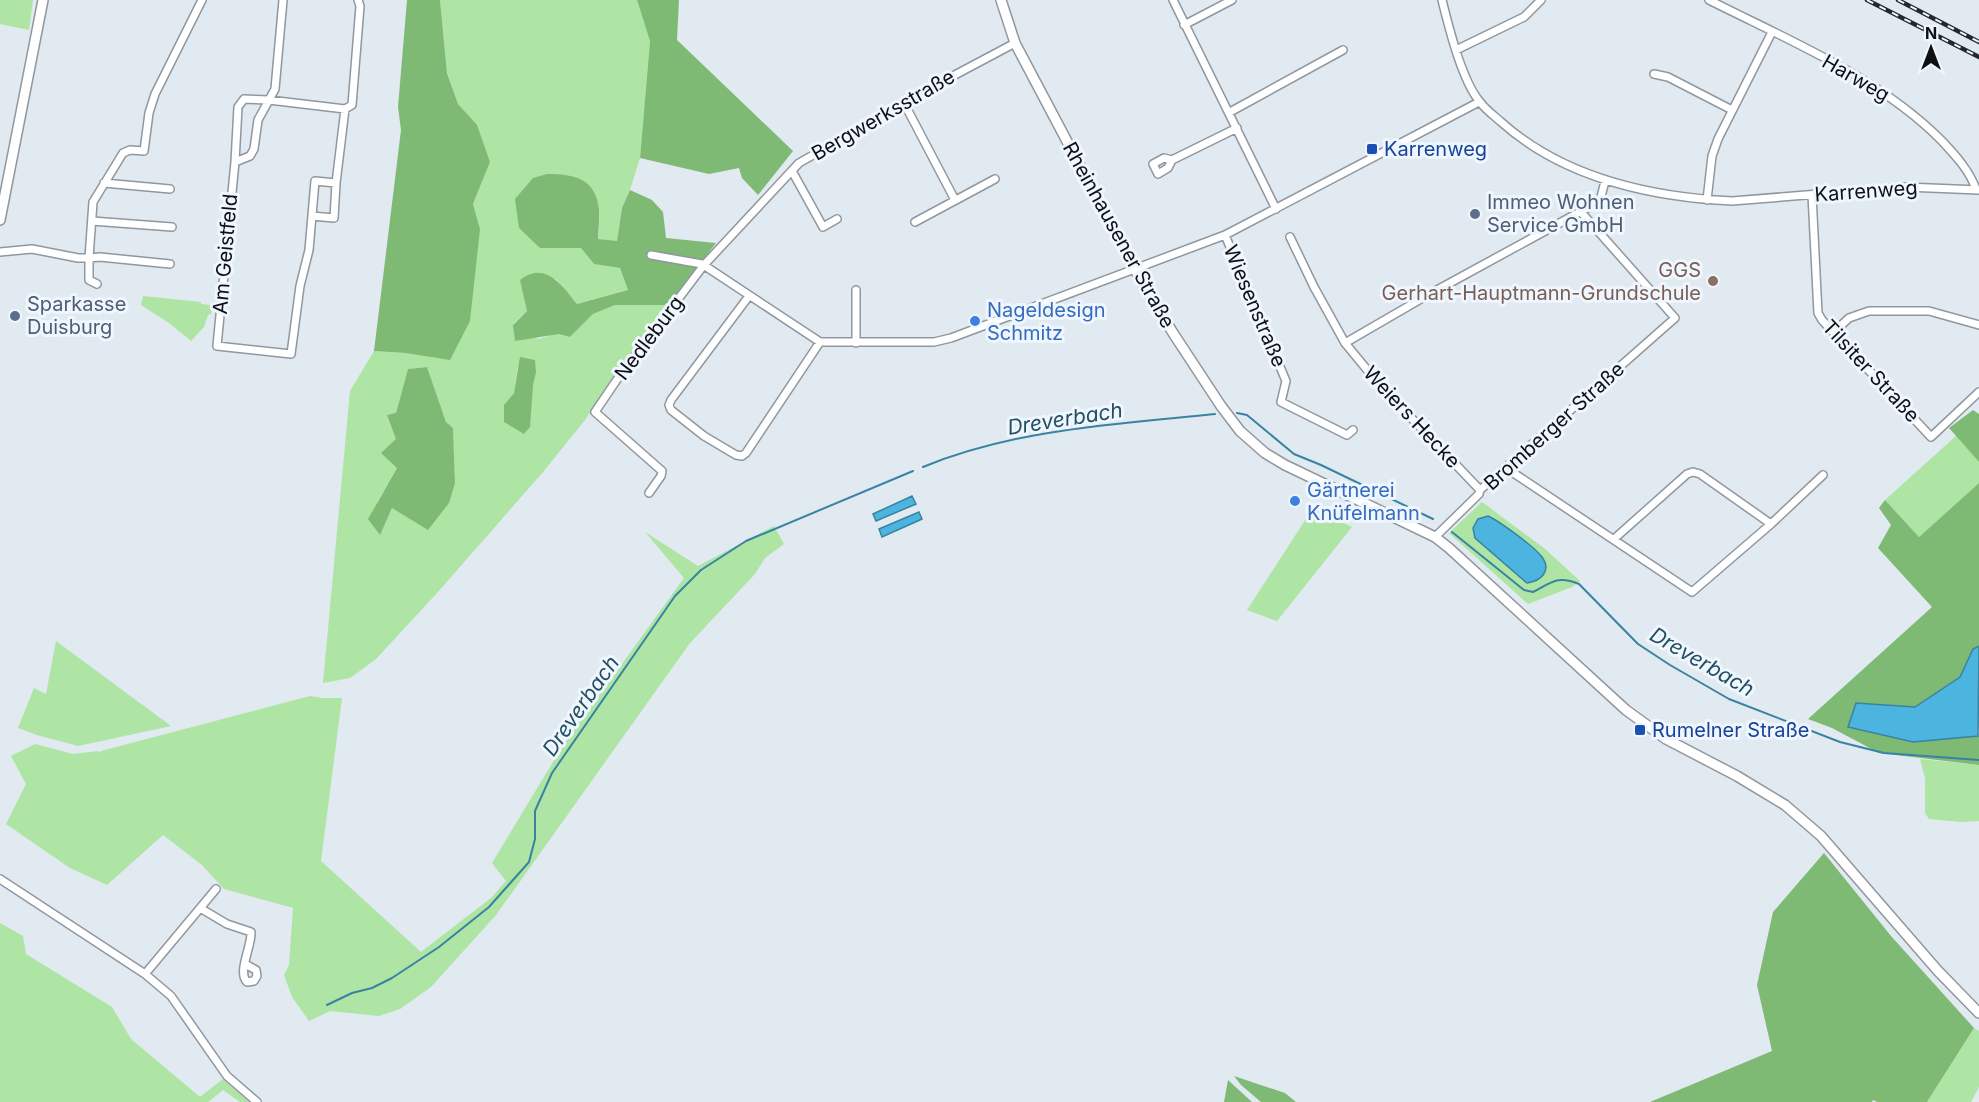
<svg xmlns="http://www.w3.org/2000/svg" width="1979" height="1102" font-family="Inter,sans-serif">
	<rect width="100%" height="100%" fill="#e1e9f1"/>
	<!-- green -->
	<path fill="#aee4a4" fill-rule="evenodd" d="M0,0H33L29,30L0,24Z
		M440,0H637L650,40L640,158L630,190L622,208L617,242L598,239L600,212L540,248H581L594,264L620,268L628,290L577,304L556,279L525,299L527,311L513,324L538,339L559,333L570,337L593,314L615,305H669L617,371L585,420L543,472L437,593L376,659L350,678L323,683L350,391L374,351L406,353L480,229L473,204L490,162L476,125L458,104L447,72ZM427,367L446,422L453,428L455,483L404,514L392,508L379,535L377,502L397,468L396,413L408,369ZM518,367L536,373L533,385L504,405L514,393Z
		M143,296L201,302V304L212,305L211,314L208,315L204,327L191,341L169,323L141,305Z
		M1956,436L1979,462V483L1919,537L1885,500Z
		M1482,502L1544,548L1580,581L1572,587L1528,604L1449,533ZM1473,528L1527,583L1475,539Z
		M1313,508L1352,527L1277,621L1247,610Z
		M774,526L784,544L765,558L755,574L690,643L496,915L431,987L400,1009L379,1016L330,1011L309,1021L292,997L284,975L289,965L293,908L224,889L202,865L163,835L107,885L70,868L6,824L26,784L11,756L35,744L73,754L98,751L99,753L101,751L310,696L322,698H342L321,861L421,952L491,898L506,881L492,863L562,747L684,578L645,532L698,566Z
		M56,641L171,726L78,746L37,735L18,728L34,688L46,694Z
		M1920,759L1979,765V821L1960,822L1929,819L1925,813V778Z
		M0,923L23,936L26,954L112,1007L131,1039L200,1097L223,1079L249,1102H240L223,1090L208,1102H0Z
		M1974,1028L1979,1031V1087L1971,1102H1927Z"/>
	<!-- forest -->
	<path fill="#7fba75" d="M407,0H440L447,73L458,104L477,125L490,162L473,204L480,229L470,321L450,360L406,353L374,351L401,130L398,107Z
		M637,0H679L677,40L793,151L758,195L742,178L739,168L709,174L640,158L650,41Z
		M547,174C574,174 596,178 599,210C600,219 598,229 598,239L617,241L622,208L630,190L652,200L663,212L666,238L716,243L669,305H615L593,314L570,337L559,334L515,341L513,325L527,311L520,280C545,260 562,285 577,304L628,290L620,268L594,264L581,248H540L519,228L515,199L533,178Z
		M520,357L535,360L536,373L533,385L530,427L524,434L504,422V405L514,393Z
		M427,367L446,422L453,428L455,483L449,503L428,530L392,508L380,535L368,519L397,468L381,453L396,439L387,415L396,413L408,369Z
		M1973,410L1979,414V462L1949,428Z
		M1979,483V646L1973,649L1960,677L1915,707L1856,703L1979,736V765L1879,753L1832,728L1808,719L1932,607L1878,548L1891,525L1879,508L1885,500L1919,537Z
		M1824,853L1891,936L1974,1028L1927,1102H1877L1873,1100L1872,1102H1650L1772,1051L1757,985L1773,912Z
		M1234,1076L1285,1093L1296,1102H1261L1241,1085Z
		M1228,1080L1252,1102H1224Z"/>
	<!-- water -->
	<path fill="#4bb4df" stroke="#3983a2" stroke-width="1.5" d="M912,496L916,504L876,521L873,514Z
		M919,512L922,519L882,537L879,529Z
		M1488,516C1499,521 1535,547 1542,557C1552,571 1541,581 1527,583L1475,538L1473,528L1478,519Z
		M1979,646L1978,736L1913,742L1848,727L1856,703L1915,707L1960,677L1973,649Z"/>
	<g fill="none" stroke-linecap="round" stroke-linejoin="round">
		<!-- stream -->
		<path stroke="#3983a2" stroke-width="2" d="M1237,413L1247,415L1294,454L1321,465L1433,519
			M923,467C1015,429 1117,424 1215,414
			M1452,532L1524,590L1533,592C1552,582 1558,575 1579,584L1638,644L1670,665L1729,699L1840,742L1884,753L1979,760
			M327,1005L352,993L372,988L392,978L439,947L489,907L529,862L535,839V811L552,773L675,596L701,570L746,541L913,471"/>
		<defs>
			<path id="street" d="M283,0L275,89L269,100L244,99L238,107L235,162L217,346L291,354L300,286L309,250L315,181L336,183L345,109L352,105L360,6L358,0
				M1173,0L1276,209
				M1442,0C1449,28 1462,81 1480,102C1485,109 1493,115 1500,121C1563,178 1649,197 1732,201L1906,187L1979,190
				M1709,0C1788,40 1879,77 1942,141C1956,156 1969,170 1976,189
				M1184,25L1232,0
				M1456,50L1524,17L1541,0
				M1654,74L1668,77L1732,110
				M904,103L955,200
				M1230,112L1343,50
				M1172,160L1168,168L1158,174L1153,164L1164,158L1172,160L1237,128
				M235,162L250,156L254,149L258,120L269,100L345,109
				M792,171L823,227L837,219
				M104,183L170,189
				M1812,195L1818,313L1822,320L1931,437L1979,392
				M1707,200L1712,156L1718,139L1772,32
				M312,216L334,218L336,183
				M92,221L172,227
				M915,222L995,179
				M1225,235L1286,381L1281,402L1347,435L1353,430
				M1290,237L1314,287L1345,343L1378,383L1480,490
				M0,252L32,249L78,258H89L93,202L123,153L130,150L144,151L149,113L155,94L202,0
				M651,255L702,264L820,342H934L951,338L1225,235L1479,102
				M97,284L89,280V258L100,257L170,264
				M749,296L671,400L669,405L671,410L704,436L736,455L742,456L746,453L820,342
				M1834,332L1849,318L1869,311H1929L1979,325
				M856,343V290
				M1345,343L1426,296L1600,201L1605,181
				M1506,468L1692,592L1771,524L1823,475
				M649,493L661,476L662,471L595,412L616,381L704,265L799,163L936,85L1015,43
				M1435,537L1479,494L1480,490L1675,318L1581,212
				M1614,539L1687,474L1693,472L1700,474L1771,524
				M0,879L145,974L171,996L227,1076L257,1102
				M200,908L227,924L251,932C252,946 237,972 247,982L254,981L257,976L256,970L245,964
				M145,974L216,889"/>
			<path id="secondary" d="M1001,0L1015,43L1134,268L1173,333L1221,406L1240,431L1265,453L1285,465L1435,537L1449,548L1626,710L1666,739L1737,776L1785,805L1821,836L1938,971L1979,1013
				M0,220L43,0"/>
		</defs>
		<!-- street casing -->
		<use href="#street" stroke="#91979f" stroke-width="10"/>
		<!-- secondary casing -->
		<use href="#secondary" stroke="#91979f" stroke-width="12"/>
		<!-- street -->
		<use href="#street" stroke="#fff" stroke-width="7"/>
		<!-- secondary -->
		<use href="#secondary" stroke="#fff" stroke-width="9"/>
		<defs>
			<path id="rail" d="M1867,0L1979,57
				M1898,0L1979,42"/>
		</defs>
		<!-- rail casing -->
		<use href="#rail" stroke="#25272b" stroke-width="4.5"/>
		<!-- rail -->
		<use href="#rail" stroke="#eff6fe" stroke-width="2" stroke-dasharray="7" stroke-linecap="butt"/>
	</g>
	<!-- markers -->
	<g fill="#1a4fb4" stroke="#eff6fe" stroke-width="2">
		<rect x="1366" y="143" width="12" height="12" rx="3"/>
		<rect x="1634" y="724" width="12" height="12" rx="3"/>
	</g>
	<g fill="#5c6f8a" stroke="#eff6fe" stroke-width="2">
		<circle cx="1475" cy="214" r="6"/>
		<circle cx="15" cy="316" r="6"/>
	</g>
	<circle fill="#8d6e63" stroke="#eff6fe" stroke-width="2" cx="1713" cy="281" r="6"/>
	<g fill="#3f7fe0" stroke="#eff6fe" stroke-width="2">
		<circle cx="975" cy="321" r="6"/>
		<circle cx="1295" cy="501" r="6"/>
	</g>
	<g text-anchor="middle" stroke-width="6" stroke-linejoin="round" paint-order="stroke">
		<!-- street labels -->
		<g font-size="20" fill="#0e1013" stroke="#eff6fe">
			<text transform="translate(1856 78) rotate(30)" y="7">Harweg</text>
			<text transform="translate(883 115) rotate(-30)" y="7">Bergwerksstraße</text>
			<text transform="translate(1866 191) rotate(-4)" y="7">Karrenweg</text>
			<text transform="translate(1119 235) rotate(61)" y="7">Rheinhausener Straße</text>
			<text transform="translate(225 254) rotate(-85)" y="7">Am Geistfeld</text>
			<text transform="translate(1255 306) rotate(67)" y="7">Wiesenstraße</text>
			<text transform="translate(649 338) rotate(-53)" y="7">Nedleburg</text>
			<text transform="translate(1871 371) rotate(47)" y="7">Tilsiter Straße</text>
			<text transform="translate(1412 417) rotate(47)" y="7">Weiers Hecke</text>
			<text transform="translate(1554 426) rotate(-42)" y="7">Bromberger Straße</text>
		</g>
		<!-- transit labels -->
		<g font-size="20" fill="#164399" stroke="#eff6fe" text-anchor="start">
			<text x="1384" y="156">Karrenweg</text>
			<text x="1652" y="737">Rumelner Straße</text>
		</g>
		<!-- service labels -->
		<g font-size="20" fill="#4e5e75" stroke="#eff6fe" text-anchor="start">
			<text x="1487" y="209">Immeo Wohnen<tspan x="1487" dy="23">Service GmbH</tspan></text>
			<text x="27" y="311">Sparkasse<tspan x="27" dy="23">Duisburg</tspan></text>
		</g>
		<!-- education labels -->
		<g font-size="20" fill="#785e54" stroke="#eff6fe" text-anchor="end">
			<text x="1701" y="277">GGS<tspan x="1701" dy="23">Gerhart-Hauptmann-Grundschule</tspan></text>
		</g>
		<!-- shop labels -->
		<g font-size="20" fill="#366cbe" stroke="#eff6fe" text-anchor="start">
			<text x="987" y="317">Nageldesign<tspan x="987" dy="23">Schmitz</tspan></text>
			<text x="1307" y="497">Gärtnerei<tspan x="1307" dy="23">Knüfelmann</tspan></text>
		</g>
		<!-- water labels -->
		<g font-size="21" font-style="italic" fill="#234f62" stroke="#eff6fe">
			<text transform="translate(1065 419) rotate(-9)" y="7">Dreverbach</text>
			<text transform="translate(1702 662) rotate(30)" y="7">Dreverbach</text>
			<text transform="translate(581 706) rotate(-55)" y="7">Dreverbach</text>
		</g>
	</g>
	<!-- north arrow -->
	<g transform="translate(1931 48)" stroke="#eff6fe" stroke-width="4.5" paint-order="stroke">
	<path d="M0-4.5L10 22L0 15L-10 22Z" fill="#0e1013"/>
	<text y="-9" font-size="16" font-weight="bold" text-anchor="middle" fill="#0e1013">N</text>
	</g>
</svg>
